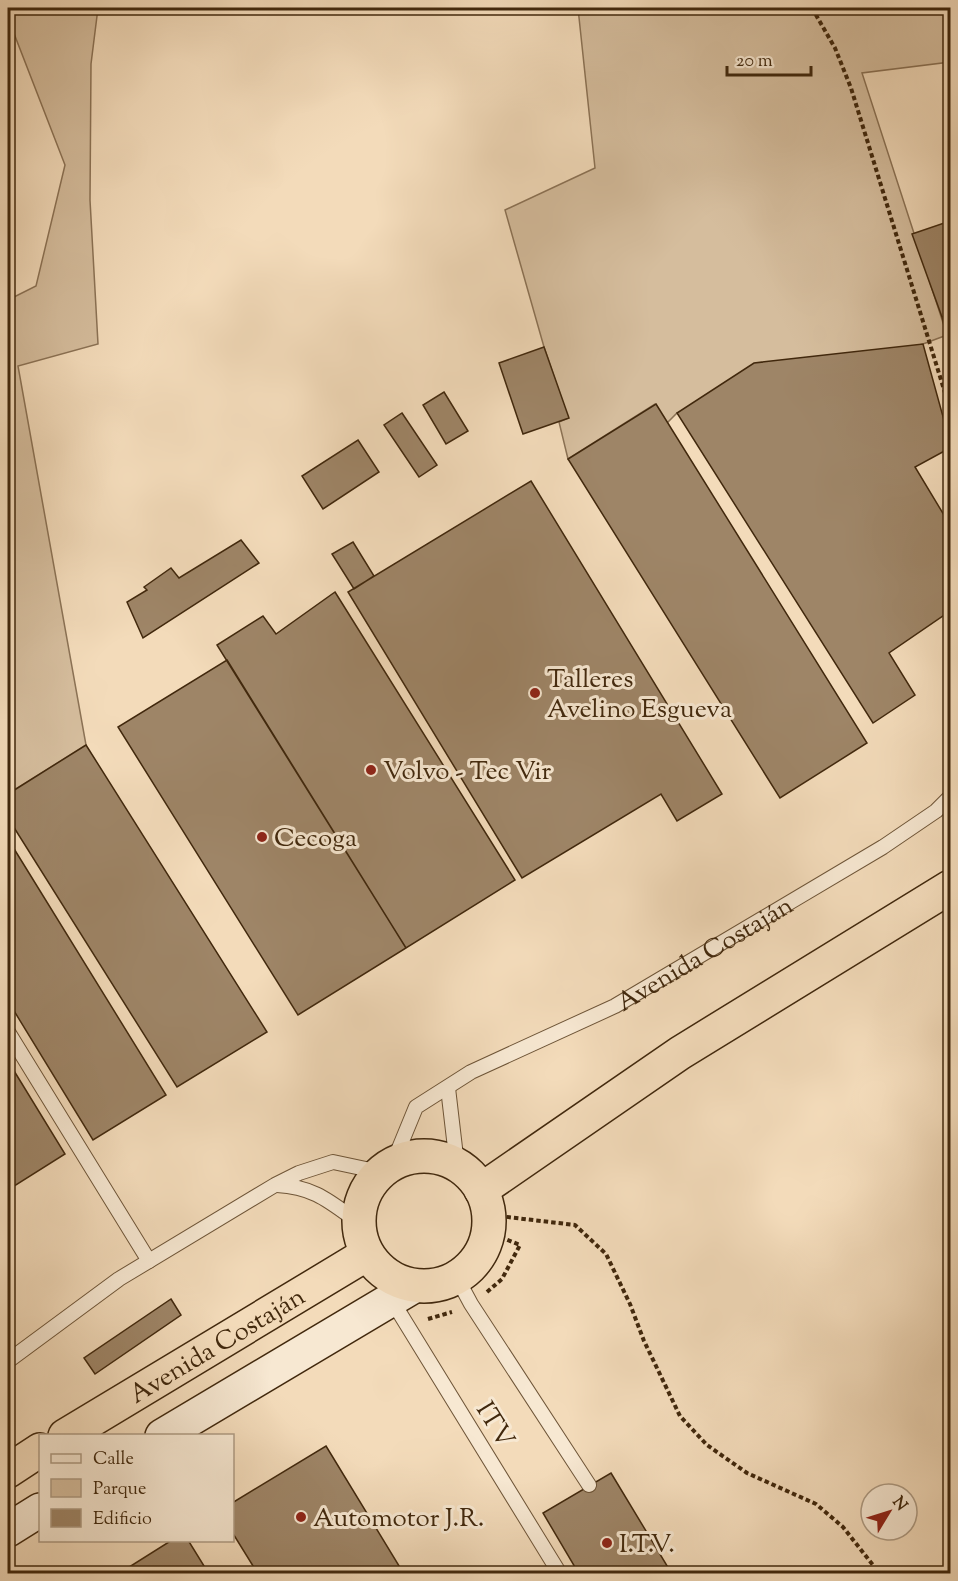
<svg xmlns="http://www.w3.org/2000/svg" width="958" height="1581" font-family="'Sorts Mill Goudy',serif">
	<rect width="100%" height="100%" fill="#f3dbba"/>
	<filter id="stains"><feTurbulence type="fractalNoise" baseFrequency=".00333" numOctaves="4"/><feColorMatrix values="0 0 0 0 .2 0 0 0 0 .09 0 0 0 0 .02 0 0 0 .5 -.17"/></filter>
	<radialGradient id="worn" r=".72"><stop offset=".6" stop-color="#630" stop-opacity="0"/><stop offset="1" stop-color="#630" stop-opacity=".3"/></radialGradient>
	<!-- green -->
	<path fill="#d5bd9d" stroke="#8b7255" stroke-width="1.5" d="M8,8H98L91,64L90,200L98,344L18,366L86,745L8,794V300L36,286L65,165L8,18Z
		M578,8H950V62L862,73L947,335L923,344L677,413L667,423L655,404L568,459L559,422L568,418L544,347L505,210L595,168Z"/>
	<!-- building -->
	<path fill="#9e8567" stroke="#41280d" stroke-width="1.5" d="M950,221V314L942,317L912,234Z
		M950,314V349L942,317Z
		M923,344L950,442V448L915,467L950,525V611L889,653L915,695L873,723L677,413L754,363Z
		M544,347L569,418L523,434L499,363Z
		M444,392L468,431L446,444L423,405Z
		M656,404L867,743L780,798L568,459Z
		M402,413L437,465L419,477L384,425Z
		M358,440L379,472L323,509L302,476Z
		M531,481L722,794L677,821L661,794L522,878L348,592Z
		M241,540L259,563L143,638L127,602L147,590L144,587L171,568L179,578Z
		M353,542L374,576L354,589L332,554Z
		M335,592L515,880L406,948L217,645L263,616L276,634Z
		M227,660L406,948L298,1015L118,727Z
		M86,745L267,1032L177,1087L8,818V794Z
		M8,839L166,1095L93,1140L8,1001Z
		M8,1061L65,1154L8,1190Z
		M171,1299L181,1315L95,1374L84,1358Z
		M326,1446L404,1574H258L232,1532V1503Z
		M611,1473L672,1574H579L543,1513Z
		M172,1540H188L209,1574H118Z"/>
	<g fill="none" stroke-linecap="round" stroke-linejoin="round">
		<defs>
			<g id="lane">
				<path d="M8,1032L149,1261"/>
				<path d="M448,1088L457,1165"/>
				<path id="s1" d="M393,1163L416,1107L471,1072L615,1006L883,847L936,811L950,797"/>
				<path d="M277,1185C314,1187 329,1201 358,1222"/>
				<path d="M457,1278L471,1304L589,1485"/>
				<path d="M391,1299L560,1574"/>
				<path d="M8,1361L119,1279L275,1185L299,1173L333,1162L380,1172"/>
			</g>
			<path id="secondary" d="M162,1436L414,1286
				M8,1530L40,1510"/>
			<g id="highway">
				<circle cx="424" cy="1221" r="65"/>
				<path d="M481,1190L680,1053L950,887"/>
				<path id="s2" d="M65,1436L367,1254"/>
				<path d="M8,1471L40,1450"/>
			</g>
		</defs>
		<!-- lane casing -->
		<use href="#lane" stroke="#6e5538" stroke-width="16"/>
		<!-- secondary casing -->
		<use href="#secondary" stroke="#41280d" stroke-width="36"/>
		<!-- highway casing -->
		<use href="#highway" stroke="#41280d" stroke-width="36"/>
		<!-- path -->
		<path stroke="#41280d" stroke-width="4" stroke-dasharray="4.5 3" stroke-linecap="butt" d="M812,8L835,48L851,88L950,409
			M499,1216L575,1225L606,1254L630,1304L644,1341L680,1416L707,1445L747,1473L816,1504L843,1527L880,1574
			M487,1292L502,1279L520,1245L488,1232
			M428,1319L452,1312"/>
		<!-- lane -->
		<use href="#lane" stroke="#f7e8d2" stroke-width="14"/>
		<!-- secondary -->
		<use href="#secondary" stroke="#f7e8d2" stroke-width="33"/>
		<!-- highway -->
		<use href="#highway" stroke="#f3dbba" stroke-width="33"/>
	</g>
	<!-- markers -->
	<g fill="#8f2418" stroke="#f7e8d2" stroke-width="2">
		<circle cx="535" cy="693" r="6"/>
		<circle cx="371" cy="770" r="6"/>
		<circle cx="262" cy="837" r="6"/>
		<circle cx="301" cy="1517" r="6"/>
		<circle cx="607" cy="1543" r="6"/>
	</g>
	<g text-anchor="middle" stroke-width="6" stroke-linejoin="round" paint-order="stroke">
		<!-- poi labels -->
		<g font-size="26" fill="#41280d" stroke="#f7e8d2" text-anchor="start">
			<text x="547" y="687">Talleres<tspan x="547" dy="30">Avelino Esgueva</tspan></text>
			<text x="383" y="779">Volvo - Tec Vir</text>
			<text x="274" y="846">Cecoga</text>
			<text x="313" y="1526">Automotor J.R.</text>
			<text x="619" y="1552">I.T.V.</text>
		</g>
		<!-- street labels -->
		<g font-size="26" fill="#41280d" stroke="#f7e8d2">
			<text dy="9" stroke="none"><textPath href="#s1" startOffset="388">Avenida Costaján</textPath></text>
			<text dy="9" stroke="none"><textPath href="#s2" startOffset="177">Avenida Costaján</textPath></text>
			<text transform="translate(496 1424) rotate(58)" y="9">ITV</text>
		</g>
	</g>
	<!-- margin -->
	<rect width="958" height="1581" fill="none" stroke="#f3dbba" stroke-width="30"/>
	<rect x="9" y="9" width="940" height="1563" fill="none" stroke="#41280d" stroke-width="3"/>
	<rect x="15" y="15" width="928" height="1551" fill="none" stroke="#41280d" stroke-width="1.5"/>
	<!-- legend -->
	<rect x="39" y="1434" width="195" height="108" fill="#f7e8d2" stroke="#ae9b83" stroke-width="1.5"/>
	<rect x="51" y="1454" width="30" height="9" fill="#f7e8d2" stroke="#ae9b83" stroke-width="1.5"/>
	<text x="93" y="1464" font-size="18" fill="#41280d">Calle</text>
	<rect x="51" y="1479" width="30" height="18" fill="#d5bd9d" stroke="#ae9b83" stroke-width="1.5"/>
	<text x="93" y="1494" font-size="18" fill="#41280d">Parque</text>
	<rect x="51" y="1509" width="30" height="18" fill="#9e8567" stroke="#ae9b83" stroke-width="1.5"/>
	<text x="93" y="1524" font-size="18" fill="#41280d">Edificio</text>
	<!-- north arrow -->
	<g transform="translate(889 1512) rotate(52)"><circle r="28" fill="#f7e8d2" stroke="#ae9b83" stroke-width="1.5"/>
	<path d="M0-4.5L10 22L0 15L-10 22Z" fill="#8f2418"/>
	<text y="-9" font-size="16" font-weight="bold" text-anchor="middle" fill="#41280d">N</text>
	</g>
	<!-- scale -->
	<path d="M727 66v9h84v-9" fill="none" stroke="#41280d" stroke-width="3"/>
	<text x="736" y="66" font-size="18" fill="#41280d" stroke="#f7e8d2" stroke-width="4.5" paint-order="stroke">20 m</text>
	<rect width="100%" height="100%" filter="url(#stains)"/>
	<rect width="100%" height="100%" fill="url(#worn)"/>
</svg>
